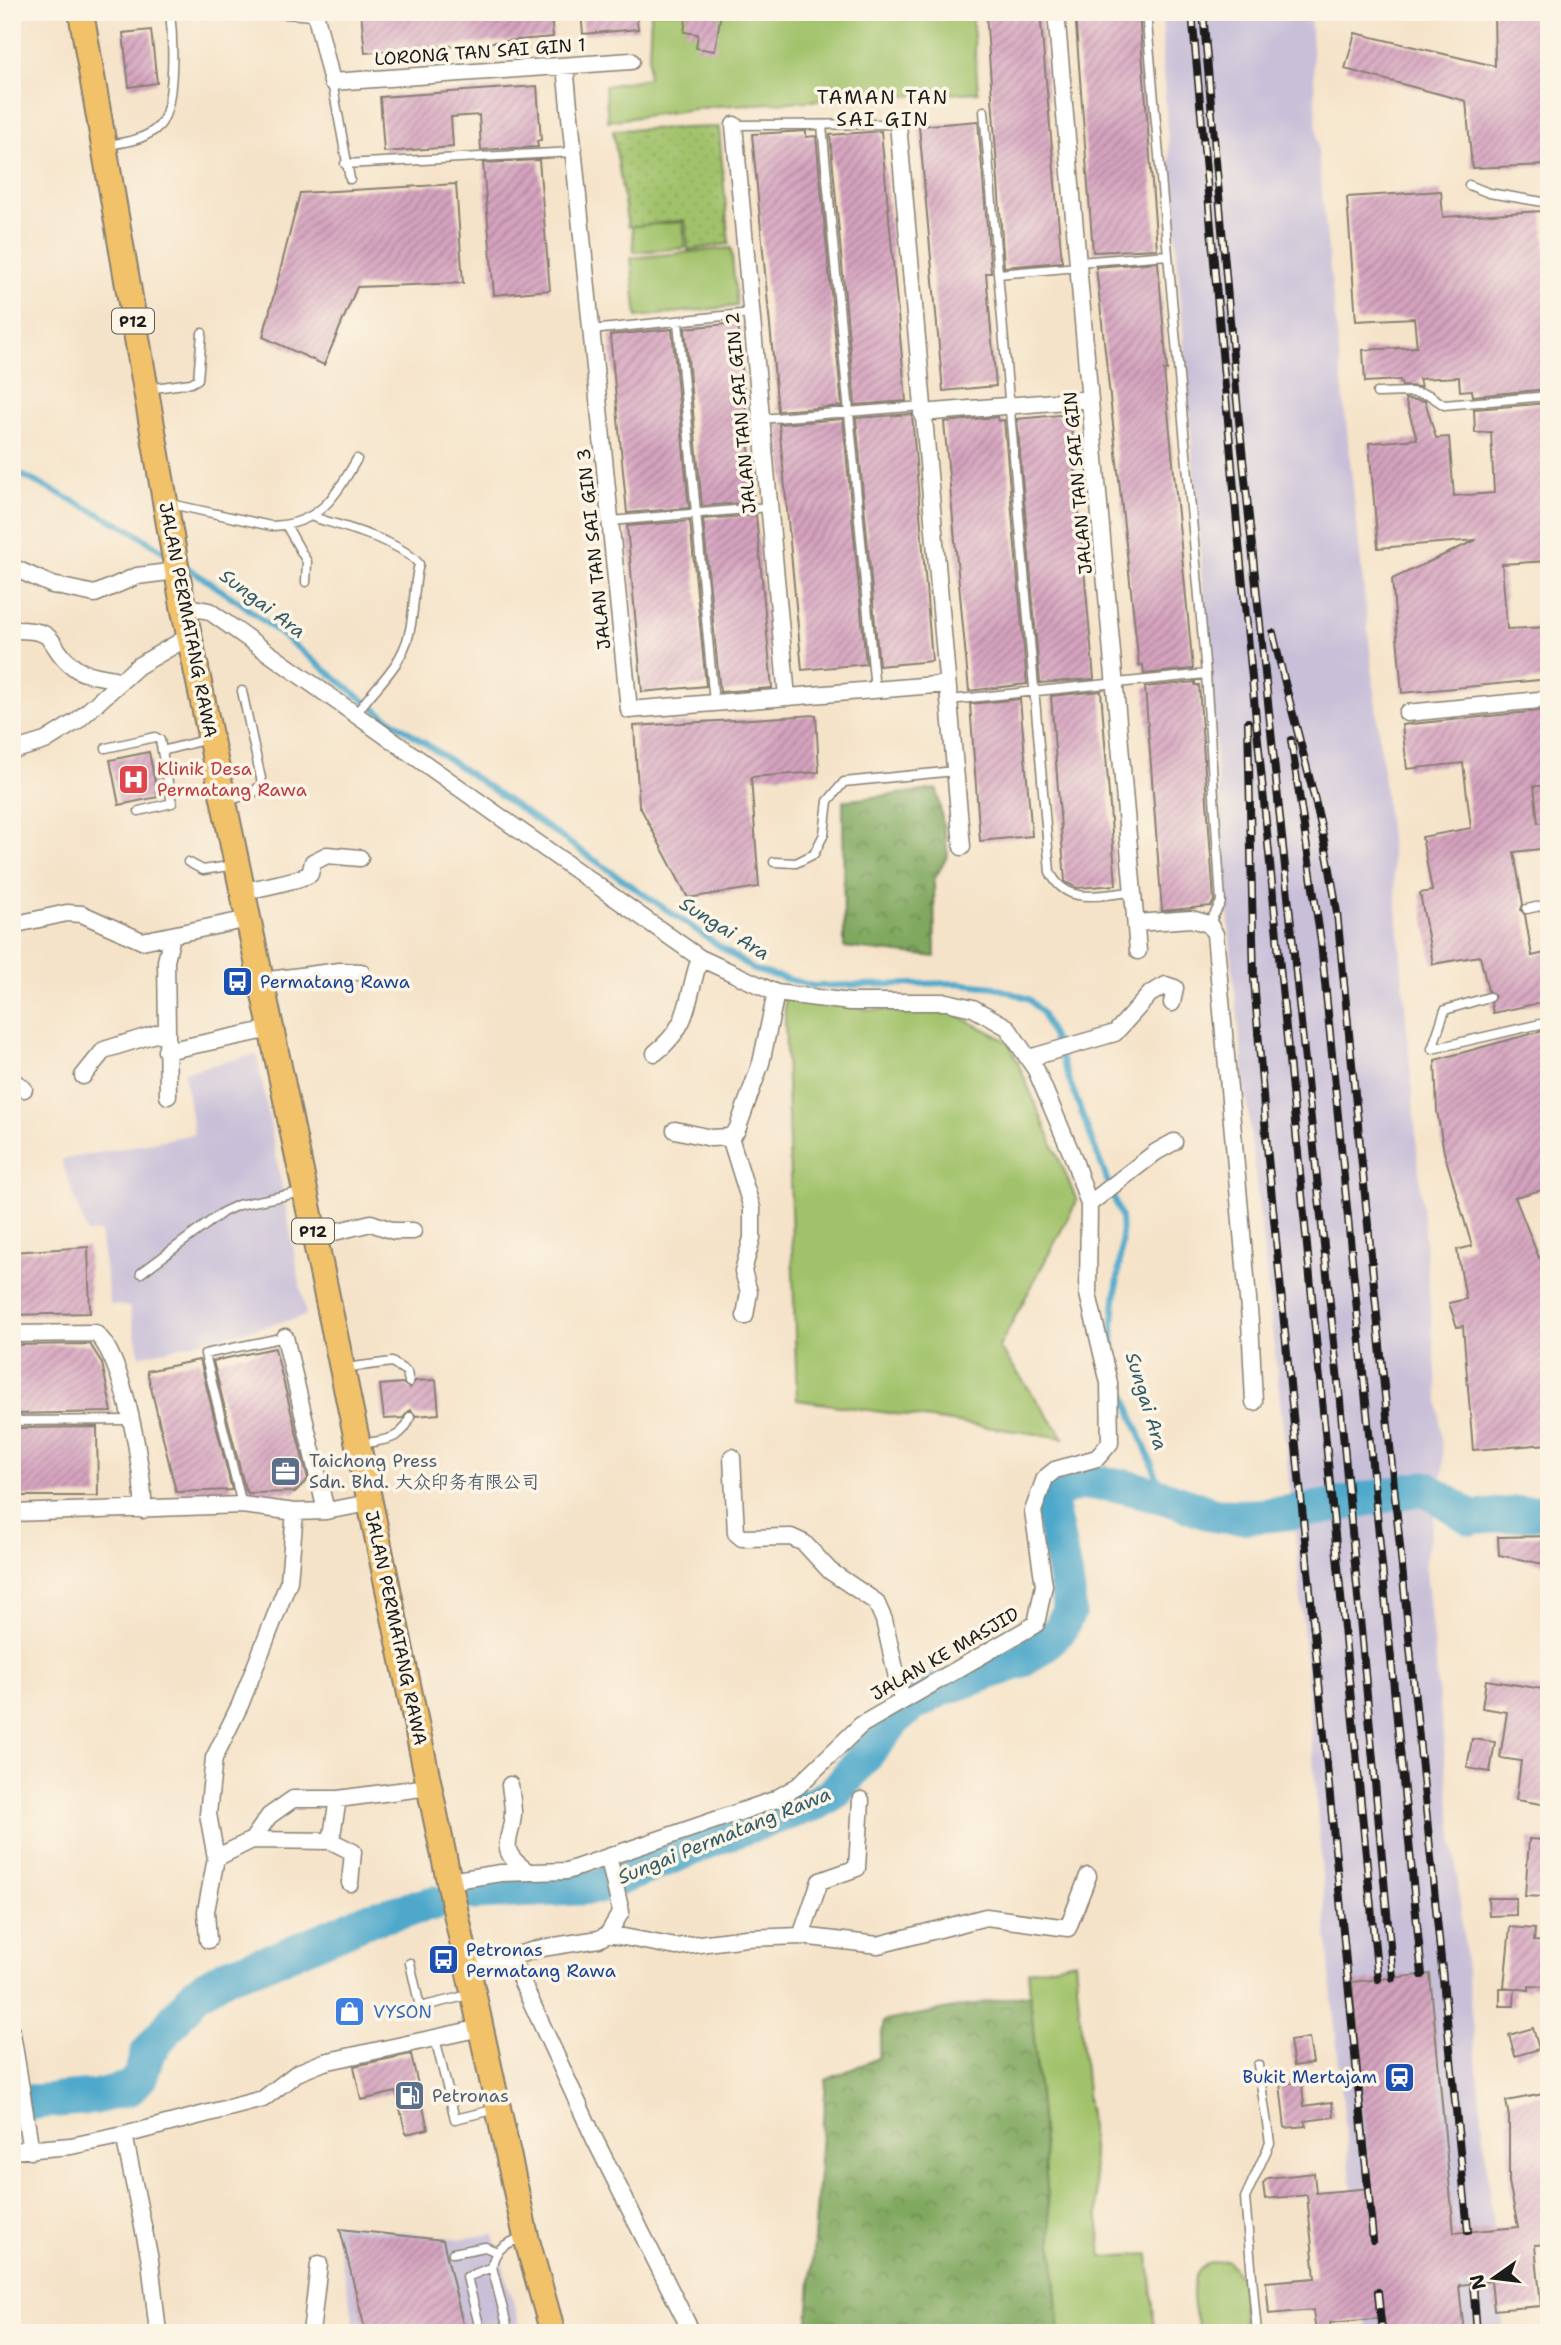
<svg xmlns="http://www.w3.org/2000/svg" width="1561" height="2345" font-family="'Shantell Sans','LXGW WenKai TC',sans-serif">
	<defs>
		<pattern id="forest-crowns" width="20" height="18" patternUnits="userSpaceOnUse" patternTransform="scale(1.75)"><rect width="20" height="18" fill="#80a85f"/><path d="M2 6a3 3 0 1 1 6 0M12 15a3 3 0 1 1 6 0" fill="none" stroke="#68884e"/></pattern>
		<pattern id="park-dots" width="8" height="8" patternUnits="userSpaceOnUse" patternTransform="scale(1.75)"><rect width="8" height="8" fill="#a1c26b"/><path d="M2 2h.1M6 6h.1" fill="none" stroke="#8aa65c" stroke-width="1.8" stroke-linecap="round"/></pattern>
		<pattern id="building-hatch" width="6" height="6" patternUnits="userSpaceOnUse" patternTransform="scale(1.75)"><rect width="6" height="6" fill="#d5a3bf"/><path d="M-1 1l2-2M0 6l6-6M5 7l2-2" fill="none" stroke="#ac849a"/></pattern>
	</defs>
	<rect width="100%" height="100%" fill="#fcf5e5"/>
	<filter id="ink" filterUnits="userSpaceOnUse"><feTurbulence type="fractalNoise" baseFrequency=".0143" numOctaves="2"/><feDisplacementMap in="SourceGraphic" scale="14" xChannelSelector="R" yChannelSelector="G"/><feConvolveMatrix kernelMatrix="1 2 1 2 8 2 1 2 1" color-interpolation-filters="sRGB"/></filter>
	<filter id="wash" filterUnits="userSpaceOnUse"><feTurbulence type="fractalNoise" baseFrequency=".00686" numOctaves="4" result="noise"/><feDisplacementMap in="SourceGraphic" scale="28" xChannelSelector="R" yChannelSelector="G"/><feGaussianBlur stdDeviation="1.57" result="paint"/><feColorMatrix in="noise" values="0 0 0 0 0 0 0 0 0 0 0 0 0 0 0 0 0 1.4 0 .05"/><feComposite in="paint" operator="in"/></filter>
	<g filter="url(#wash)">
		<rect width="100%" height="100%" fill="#f5e3c9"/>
		<!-- industrial -->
		<path fill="#c8bfd8" d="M1163,12H1310L1319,164L1396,897L1444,1468L1425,1561L1504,2333H1367L1332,1999L1297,1552L1233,975L1162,59Z
			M257,1054L306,1316L140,1356L129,1307L110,1304L100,1232L87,1233L61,1160L194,1134L184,1072Z
			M333,2224L459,2239L494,2234L522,2333H357Z"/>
		<!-- grass -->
		<path fill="#a1c26b" stroke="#5e6f44" stroke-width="2" d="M651,12H972L978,92L716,106L608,121L605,86L648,78Z
			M683,222L685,248L634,252L632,226Z
			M731,248L737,306L637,317L631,258Z
			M784,987L869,1010L949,1011L1009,1042L1077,1201L999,1347L1064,1438L797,1400Z
			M1075,1961L1102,2257L1149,2254L1155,2333H1060L1028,1971Z
			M1227,2260L1241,2278L1244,2329L1242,2333H1200C1195,2316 1185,2275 1205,2265C1211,2262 1220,2262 1227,2260Z"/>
		<!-- forest -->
		<path fill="url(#forest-crowns)" stroke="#4e623e" stroke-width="2" d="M937,789L948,855L934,880L935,957L844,947L843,801Z
			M1030,1994L1060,2333H807L826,2080L878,2058L884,2021Z"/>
		<!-- park -->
		<path fill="url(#park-dots)" stroke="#5e6f44" stroke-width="2" d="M719,127L729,244L688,250L685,220L628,227L613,130Z"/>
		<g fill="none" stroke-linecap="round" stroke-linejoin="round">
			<!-- stream -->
			<path stroke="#4ea8cb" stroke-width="6" d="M12,470L131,530L167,554
				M185,566L242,604L371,706L754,970L813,986L956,983L994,987L1029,999L1042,1013L1056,1045L1121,1217C1125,1261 1109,1306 1114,1347C1119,1392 1142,1437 1158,1480L1160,1495"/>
			<!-- river -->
			<path stroke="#4ea8cb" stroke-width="35" d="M475,1893L598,1887L729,1833L817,1803L835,1792L898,1716L911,1706L939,1690L1016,1663L1039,1649L1060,1630L1069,1611L1068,1592L1051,1506L1052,1494C1084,1470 1147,1491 1182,1503C1194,1507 1209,1515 1223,1516C1280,1520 1367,1498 1425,1488L1471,1518L1549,1511
				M12,2099L31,2102L95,2097L130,2088L141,2076L147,2054L195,1994L226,1975L281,1957L370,1919L434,1903"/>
		</g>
		<g id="blocks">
			<!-- building -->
			<path fill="url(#building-hatch)" d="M361,12H551L553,37L365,53Z
				M581,12H636L638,29L583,34Z
				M687,12H721L715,51L696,48L698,34L684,32Z
				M986,12H1040L1062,262L1004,267Z
				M1075,12H1139L1157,249L1093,252Z
				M1494,12H1549V165L1472,168L1466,101L1345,69L1355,33L1495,66Z
				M151,30L157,83L129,87L123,33Z
				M537,86L541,140L537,141L538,147L481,150L479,115L451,117L453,147L384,152L380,97Z
				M978,121L991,273H986L996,386L943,391L919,126Z
				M806,131V137L816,136L842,406L778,411L752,134Z
				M881,131L906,401L855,405L830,135Z
				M539,160L550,290L494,295L483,163Z
				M456,184L463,283L357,287L324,365L263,337L300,193Z
				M1441,191L1443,217L1543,211L1546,256H1549V389L1473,396L1472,390L1460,391L1459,377L1419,379L1421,387L1402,386L1400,380L1365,382L1363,350L1417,347L1414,318L1356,321L1347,197Z
				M1158,262L1167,370H1164L1193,669L1144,674L1143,665H1139L1096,267Z
				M738,323L754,502L702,506L685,328Z
				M672,329L689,508L627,513L610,335Z
				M1405,399L1425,401L1436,438L1449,437L1454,496L1494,493L1491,432L1475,433L1474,409L1549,403V561L1502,564L1507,629L1549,627V679L1402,693L1392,579L1476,540L1378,548L1369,443L1417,439Z
				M912,414L932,661L879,666L856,418Z
				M1070,414L1094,679L1040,683L1017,419Z
				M997,417L998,421L1004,420L1027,684L969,691L944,422Z
				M843,419L866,664L802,670L779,424Z
				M756,515L772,688L720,692L703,519Z
				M690,521L706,686L642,692L627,526Z
				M1195,682V685H1199L1214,901L1211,906L1162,911L1145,687Z
				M1101,691L1116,885L1077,888L1065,882L1051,696Z
				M1020,699L1032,836L980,841L970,704Z
				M1549,710V786H1534L1538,823L1549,822V848L1514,852L1523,904L1521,910L1525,915L1532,956L1549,952V1001L1493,1013L1491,1003L1495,996L1488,991L1480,956L1433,964L1420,893L1432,891L1422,837L1471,828L1463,763L1407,769L1402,725Z
				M816,715L819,772L751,777L759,887L688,898L639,805L634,726Z
				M149,752L158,797L119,805L110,760Z
				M1549,1029V1188L1515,1197L1539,1258L1549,1252V1444L1473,1450L1463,1326L1457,1327L1449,1303L1466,1299L1457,1250L1472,1246L1444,1152L1437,1111L1435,1060Z
				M88,1247L90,1313L12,1315V1252Z
				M90,1344L102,1363L112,1412L12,1414V1345Z
				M275,1348L308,1479L295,1492L248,1493L245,1489L213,1361Z
				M199,1360L201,1364L232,1490L176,1492L147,1371Z
				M436,1380L439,1414L416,1416L410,1410L403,1418L384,1419L380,1385L402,1383L410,1388L415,1381Z
				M97,1427L98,1496H12V1428Z
				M1549,1536V1565L1499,1555L1498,1537Z
				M1486,1680L1549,1690V1805L1516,1800L1521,1761L1500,1758L1507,1712L1482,1708Z
				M1472,1739L1495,1742L1490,1772L1467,1768Z
				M1529,1839L1548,1840L1544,1897L1525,1896Z
				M1488,1898H1516V1915L1489,1916Z
				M1510,1927L1535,1929L1534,1941L1549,1942V1987L1529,1986V1990L1504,1987Z
				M1430,1974L1454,2233L1518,2227L1509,2182V2117L1506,2101L1549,2093V2244L1535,2245L1541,2306L1494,2310L1491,2281L1459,2285L1464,2333H1386L1384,2318L1330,2323L1331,2333H1316L1313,2310L1269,2314L1266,2282L1315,2278L1307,2195L1265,2199L1263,2183L1268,2178L1314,2173L1316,2193L1371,2188L1352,1982Z
				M1500,1988H1515L1514,2006H1500Z
				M1533,2028L1539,2049L1515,2056L1509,2035Z
				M1309,2038L1313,2063L1294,2066L1290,2041Z
				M411,2054L428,2129L406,2134L396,2092L361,2100L354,2066Z
				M1302,2082L1304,2106L1332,2102L1334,2117L1305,2121L1306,2126L1285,2128L1280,2084Z
				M340,2229L443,2240L465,2333H366Z"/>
		</g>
	</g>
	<g filter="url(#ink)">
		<use href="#blocks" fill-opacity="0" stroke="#888072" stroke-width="2"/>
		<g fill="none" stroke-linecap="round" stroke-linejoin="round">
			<defs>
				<path id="lane" d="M256,12L316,16
					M1146,12L1206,674L1221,902L1209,924
					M332,82L350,179
					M984,111L1050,872C1067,907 1100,894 1133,892
					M734,125L898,124
					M822,125L875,690
					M108,145C126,142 145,140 159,126C176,108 173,37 170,12
					M345,164L574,152
					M1469,185L1489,193L1549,203
					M1078,262L1168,255
					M998,274L1078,267
					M678,322L714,703
					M592,330L751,313
					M147,389L191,383L198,379L202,333
					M1377,393L1411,392L1429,395L1444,405L1549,396
					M761,419L922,406
					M171,504L271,526C319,525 335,497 357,459
					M313,517C343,527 399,540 419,564C413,587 415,611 409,634C400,670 372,688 355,716
					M611,521L769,507
					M286,525L307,562L306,582
					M949,700L1206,674
					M106,748L155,737L160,740L162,751L208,739
					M227,801L253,793L262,783L242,691
					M139,811L172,803L162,751
					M188,862L203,870L235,865
					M774,862L796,863L814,854L824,834L828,801L844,782L955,771
					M1527,909L1549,904
					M1432,1049L1549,1022
					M1432,1049L1445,1010L1489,997
					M141,1273L223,1212L238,1205L302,1192
					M345,1368L392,1362L407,1372L409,1382
					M12,1421L130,1420
					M360,1444C383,1440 403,1441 410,1417
					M242,1505L205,1354L285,1337
					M410,1963L420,2007L469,1995
					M435,2038L455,2119L497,2109
					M453,2253L485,2247L497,2252
					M1549,2270V2284
					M481,2333L467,2277L492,2267
					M509,2333L492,2267C494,2248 507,2243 524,2237
					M1257,2333L1245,2198L1270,2143L1258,2065"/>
				<path id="street" d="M315,12L332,82L631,61
					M1056,12L1138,951
					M565,66L629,710L947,684
					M898,124L962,847
					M734,125L787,697
					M922,413L1090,399
					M12,567L52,585L95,594L137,576L176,571
					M183,606L209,611L700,958L776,993L850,1002H947L973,1008L1007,1027L1036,1070L1073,1157L1089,1204L1088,1294L1109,1383L1110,1443L1097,1458L1055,1470L1045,1478L1033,1511L1044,1585L1036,1624L861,1725L798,1786L774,1800L567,1871L501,1873L449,1881
					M12,630C64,629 44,646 75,668C85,676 105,676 118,680
					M1407,713L1549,699
					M12,751L45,741L77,721L138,666L190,636
					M243,892C259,887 299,881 310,874L313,862L327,855L360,858
					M1136,923L1191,919L1209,924L1215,934L1250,1321L1254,1402
					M12,925L67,913L82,914L142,941L249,919
					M261,981L340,971L361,972
					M166,1051L271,1029
					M655,1053C692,1024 686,998 700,958
					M1029,1058L1115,1033L1150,994L1166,985L1175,988L1172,1003
					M83,1076L104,1050L165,1031
					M12,1080L24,1089
					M168,1096L166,961L172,936
					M675,1130L711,1138L730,1137L737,1130L761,1063L776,993
					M730,1137L752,1208V1238L743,1271L749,1292L745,1316
					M1089,1204L1156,1152L1174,1142
					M314,1237L371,1223L394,1231H413
					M12,1334L95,1333C123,1353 145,1474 143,1510
					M285,1337L326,1511
					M732,1457L736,1533L742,1538L791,1537L804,1543L830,1571L876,1602L884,1620L902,1700
					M12,1513L242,1505L295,1512L326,1511L370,1503
					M510,1785C511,1794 513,1804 513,1813C512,1841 495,1849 527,1871
					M252,1840L331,1841L353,1852L350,1883
					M331,1841L338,1799
					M216,1858L252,1840L269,1816L293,1799H338L429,1787
					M608,1934L676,1947L746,1938L801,1936L878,1945L986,1917L1068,1928L1088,1876
					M801,1936L820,1881L857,1868L861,1800
					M208,1940L206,1911L216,1858L208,1814L214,1758L240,1705L289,1581L295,1512
					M511,1958L595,2140L692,2333
					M468,1969L542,1948L599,1939L608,1934L621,1912L610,1864L606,1860
					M12,2033L31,2151
					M124,2135L150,2260L158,2333
					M12,2151L71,2146L124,2135L263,2099L297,2073L324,2062L481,2028
					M311,2333L319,2264"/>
				<path id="primary" d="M81,12L183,606L449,1881L526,2237L553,2333"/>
			</defs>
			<!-- lane casing -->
			<use href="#lane" stroke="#888072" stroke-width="11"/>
			<!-- street casing -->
			<use href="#street" stroke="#888072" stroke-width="19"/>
			<!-- primary casing -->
			<use href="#primary" stroke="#888072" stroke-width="28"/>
			<!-- lane -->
			<use href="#lane" stroke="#fff" stroke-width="8"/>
			<!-- street -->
			<use href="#street" stroke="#fff" stroke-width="16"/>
			<!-- primary -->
			<use href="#primary" stroke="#f2c26a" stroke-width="24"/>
			<defs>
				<path id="rail" d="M1192,12L1237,523L1378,1979
					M1203,12L1237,401L1340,1401L1393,1978
					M1273,633C1294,727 1324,817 1337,913L1468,2231
					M1248,722L1254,979L1267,1147L1373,2240
					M1291,740L1321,942L1422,1975
					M1473,2283L1477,2333
					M1378,2292L1382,2333"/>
			</defs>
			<!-- rail casing -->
			<use href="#rail" stroke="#1c1c1c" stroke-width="8"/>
			<!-- rail -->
			<use href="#rail" stroke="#fcf5e5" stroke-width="5" stroke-dasharray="16" stroke-linecap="butt"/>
		</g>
	</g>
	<!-- icons -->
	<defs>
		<symbol id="hospital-square" viewBox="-11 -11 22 22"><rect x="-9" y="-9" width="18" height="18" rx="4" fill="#e0444e" stroke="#fcf5e5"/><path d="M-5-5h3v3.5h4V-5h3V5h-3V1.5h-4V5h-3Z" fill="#fff"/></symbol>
		<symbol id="bus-square" viewBox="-11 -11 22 22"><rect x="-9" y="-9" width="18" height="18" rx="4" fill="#1a4fb4" stroke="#fcf5e5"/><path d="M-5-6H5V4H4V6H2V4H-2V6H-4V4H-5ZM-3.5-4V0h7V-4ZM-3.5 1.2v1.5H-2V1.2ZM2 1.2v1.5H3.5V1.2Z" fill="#fff"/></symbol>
		<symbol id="office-square" viewBox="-11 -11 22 22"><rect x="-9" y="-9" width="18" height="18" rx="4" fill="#5c6f8a" stroke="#fcf5e5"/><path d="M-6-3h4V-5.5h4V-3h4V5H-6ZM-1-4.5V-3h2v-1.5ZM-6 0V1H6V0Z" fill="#fff"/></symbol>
		<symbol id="shop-square" viewBox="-11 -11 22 22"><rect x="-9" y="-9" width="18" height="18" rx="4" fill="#3f7fe0" stroke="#fcf5e5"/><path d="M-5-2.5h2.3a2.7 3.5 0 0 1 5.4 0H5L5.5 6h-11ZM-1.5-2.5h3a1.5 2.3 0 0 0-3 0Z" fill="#fff"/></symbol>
		<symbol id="station-square" viewBox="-11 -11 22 22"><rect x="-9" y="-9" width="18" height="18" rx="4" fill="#1a4fb4" stroke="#fcf5e5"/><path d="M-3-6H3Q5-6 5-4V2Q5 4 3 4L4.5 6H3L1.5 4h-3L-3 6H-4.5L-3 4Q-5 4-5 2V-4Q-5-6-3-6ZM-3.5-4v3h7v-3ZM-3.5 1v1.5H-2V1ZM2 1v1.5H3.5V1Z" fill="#fff"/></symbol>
		<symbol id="fuel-square" viewBox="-11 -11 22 22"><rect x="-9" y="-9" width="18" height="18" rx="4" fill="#5c6f8a" stroke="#fcf5e5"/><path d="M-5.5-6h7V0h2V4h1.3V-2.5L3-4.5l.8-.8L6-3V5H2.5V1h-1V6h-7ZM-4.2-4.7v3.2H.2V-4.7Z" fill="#fff"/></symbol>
	</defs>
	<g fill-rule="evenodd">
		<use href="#hospital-square" x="116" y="762" width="35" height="35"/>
		<use href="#bus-square" x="220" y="964" width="35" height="35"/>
		<use href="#office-square" x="268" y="1454" width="35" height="35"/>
		<use href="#bus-square" x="426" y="1942" width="35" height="35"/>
		<use href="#shop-square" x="332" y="1994" width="35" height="35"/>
		<use href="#station-square" x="1382" y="2060" width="35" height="35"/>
		<use href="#fuel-square" x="392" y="2078" width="35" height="35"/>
	</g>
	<g text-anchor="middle" stroke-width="7" stroke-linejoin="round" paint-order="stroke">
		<!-- shield labels -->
		<g fill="#fcf5e5" stroke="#5f5d58" stroke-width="2">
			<rect x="112" y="308.5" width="42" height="25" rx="5"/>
			<rect x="292" y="1218.5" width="42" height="25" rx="5"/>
		</g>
		<g font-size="16" font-weight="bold" fill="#1c1c1c">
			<text x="133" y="327">P12</text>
			<text x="313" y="1237">P12</text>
		</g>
		<!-- street labels -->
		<g font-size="18" fill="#1c1c1c" stroke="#fcf5e5">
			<text transform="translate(480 52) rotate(-4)" y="6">LORONG TAN SAI GIN 1</text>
			<text transform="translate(741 413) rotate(-95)" y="6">JALAN TAN SAI GIN 2</text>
			<text transform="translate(1078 483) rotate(-95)" y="6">JALAN TAN SAI GIN</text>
			<text transform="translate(594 549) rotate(-96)" y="6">JALAN TAN SAI GIN 3</text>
			<text transform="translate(188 620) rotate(79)" y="6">JALAN PERMATANG RAWA</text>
			<text transform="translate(396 1628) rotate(78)" y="6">JALAN PERMATANG RAWA</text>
			<text transform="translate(945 1654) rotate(-30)" y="6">JALAN KE MASJID</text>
		</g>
		<!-- health labels -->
		<g font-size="18" fill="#be3a42" stroke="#fcf5e5" text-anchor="start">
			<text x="157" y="775">Klinik Desa<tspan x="157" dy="21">Permatang Rawa</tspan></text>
		</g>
		<!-- transit labels -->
		<g font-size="18" fill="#164399" stroke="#fcf5e5" text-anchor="start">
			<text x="260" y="988">Permatang Rawa</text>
			<text x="466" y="1956">Petronas<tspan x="466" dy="21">Permatang Rawa</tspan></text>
			<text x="1377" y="2083" text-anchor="end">Bukit Mertajam</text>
		</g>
		<!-- service labels -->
		<g font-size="18" fill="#4e5e75" stroke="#fcf5e5" text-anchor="start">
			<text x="309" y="1467">Taichong Press<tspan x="309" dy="21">Sdn. Bhd. 大众印务有限公司</tspan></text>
			<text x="432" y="2102">Petronas</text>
		</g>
		<!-- shop labels -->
		<g font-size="18" fill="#366cbe" stroke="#fcf5e5" text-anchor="start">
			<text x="373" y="2018">VYSON</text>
		</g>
		<!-- neighbourhood labels -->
		<g font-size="19" letter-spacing="2" fill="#1c1c1c" stroke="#fcf5e5">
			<text x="883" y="104">TAMAN TAN<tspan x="883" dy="22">SAI GIN</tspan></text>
		</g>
		<!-- water labels -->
		<g font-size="19" font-style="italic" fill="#325b6b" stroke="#fcf5e5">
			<text transform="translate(263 603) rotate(37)" y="7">Sungai Ara</text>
			<text transform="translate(725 928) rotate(32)" y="7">Sungai Ara</text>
			<text transform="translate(1147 1401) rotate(73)" y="7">Sungai Ara</text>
			<text transform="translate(724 1835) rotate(-22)" y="7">Sungai Permatang Rawa</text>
		</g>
	</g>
	<!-- margin -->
	<rect width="1561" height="2345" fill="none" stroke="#fcf5e5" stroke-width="42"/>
	<!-- north arrow -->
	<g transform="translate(1494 2278) rotate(256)" stroke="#fcf5e5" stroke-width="5" paint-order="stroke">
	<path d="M0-5L12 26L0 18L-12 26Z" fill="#1c1c1c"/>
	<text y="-10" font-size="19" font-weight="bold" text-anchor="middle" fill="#1c1c1c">N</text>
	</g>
</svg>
